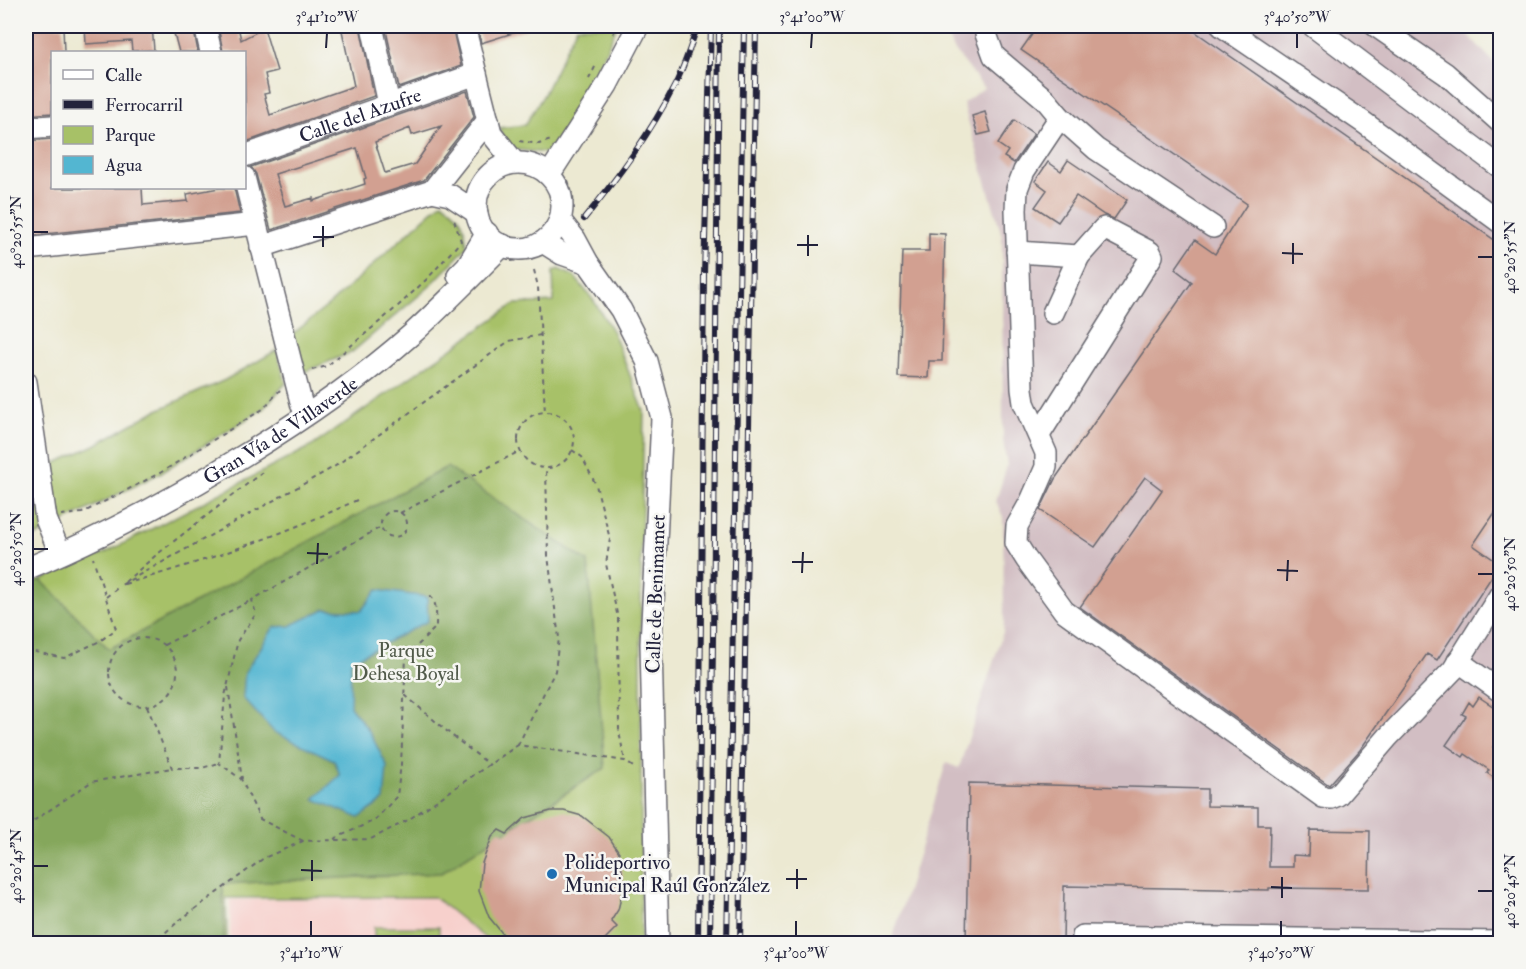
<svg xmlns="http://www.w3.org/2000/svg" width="1526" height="969" font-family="'IM FELL Double Pica',serif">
	<rect width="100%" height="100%" fill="#f6f6f2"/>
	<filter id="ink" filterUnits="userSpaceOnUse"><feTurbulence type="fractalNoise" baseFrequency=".0167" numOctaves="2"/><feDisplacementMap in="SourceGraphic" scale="12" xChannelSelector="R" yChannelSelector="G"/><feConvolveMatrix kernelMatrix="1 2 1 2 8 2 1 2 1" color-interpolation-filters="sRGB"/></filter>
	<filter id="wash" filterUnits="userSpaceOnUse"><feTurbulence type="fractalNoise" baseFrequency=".008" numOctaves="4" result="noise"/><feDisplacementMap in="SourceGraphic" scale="24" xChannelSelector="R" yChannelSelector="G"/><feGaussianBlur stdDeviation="1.35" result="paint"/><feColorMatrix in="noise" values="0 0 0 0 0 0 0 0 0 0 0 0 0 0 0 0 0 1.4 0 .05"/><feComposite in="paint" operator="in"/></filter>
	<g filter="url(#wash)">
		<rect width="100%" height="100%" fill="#ece9d2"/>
		<!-- built -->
		<path fill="#f7d0cc" d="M434,897L491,943H230V900Z"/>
		<!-- industrial -->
		<path fill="#d2bec3" d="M948,26H1460L1500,69V943L891,944L946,763L959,768L1003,632L1004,621L1003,517L996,501L1007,465L1003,439L1002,236L963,103L984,88L952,47L948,38L942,34Z"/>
		<!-- green -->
		<path fill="#a7c167" stroke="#647251" stroke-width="1.5" d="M577,26H617C598,67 578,120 545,153L520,150L508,151L499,128L525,125L543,96Z
			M442,202C463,217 464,221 467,247L429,287L352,352L304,372L289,337L330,304Z
			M558,269L574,276L594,301L613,332L644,411L641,553V943H491L434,897L226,898L227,943H26V586L107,552L312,446L515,304L554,302L553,272Z
			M277,350L286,383L263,409L160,473L26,541V480L28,476L95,445L153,412L225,380Z
			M374,927H439V943H374Z"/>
		<!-- forest -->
		<path fill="#85a75c" stroke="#54644c" stroke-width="1.5" d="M447,467L588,562L605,768L441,873L223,884L224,943L26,944V584L41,580L109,649Z"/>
		<!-- water -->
		<path fill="#53b6d1" stroke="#3a6c86" stroke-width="1.5" d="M377,590L427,597L428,621L351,661L350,706L369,731L387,766L384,800L359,818L314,799L340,775L334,760L274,732L243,698L245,672L274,627L290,626L325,609L361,611Z"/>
		<g id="blocks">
			<!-- building -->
			<path fill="#d2a091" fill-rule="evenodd" d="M26,26H63L64,52H52V113L26,115Z
				M85,26H152L154,50L132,51L131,41L86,44Z
				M172,26H193L198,52H179Z
				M218,26H238L241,40L264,28L277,71L265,74L269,93L264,94L270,115L354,86L341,26H360L374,96L246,142L244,52H223Z
				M385,26H452L461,66L399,88Z
				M477,26H532V27L481,43Z
				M1038,26H1187L1500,244V505L1473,545L1500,564L1437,660L1427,654L1360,750L1329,785L1080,607L1162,490L1145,477L1095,547L1040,510L1055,479L1192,282L1175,269L1195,240L1215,254L1247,204L1021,50Z
				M467,91L474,117L424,180L271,230L256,174L251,167ZM441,126L415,164L385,173L375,142L410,128L412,135ZM357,148L366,178L364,179L365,184L313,201V198L285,206L275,174Z
				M985,112L991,132L978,135L972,116Z
				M1014,120L1034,134L1014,163L1004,157L1008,151L998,144Z
				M52,139V188H142L143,205L188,201L187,194L219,188H234L240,213L26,236V141Z
				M1068,160L1127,200L1114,219L1104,215L1076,196L1058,222L1035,207L1047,190L1035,181L1048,162L1061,171Z
				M929,233L945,234L942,361H929L928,378L898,377L902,251H929Z
				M1479,697L1500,711V736L1493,747L1500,752V778L1498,777L1496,779L1487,773L1489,770L1465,754L1463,757L1446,745L1466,716L1462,714L1469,702L1473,706Z
				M969,783L1207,789V806L1258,807V825H1270L1269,867H1293V855L1309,856L1310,830L1370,831L1369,889L1269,888V890L1064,886L1063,944H966Z
				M551,811H564L582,816L609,837L619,852L624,885L618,910L611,921L617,927L600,944H514L506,938L489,917L479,891L482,863L492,837L499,830L507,834L525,818Z"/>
		</g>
	</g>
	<g filter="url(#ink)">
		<use href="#blocks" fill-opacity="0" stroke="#696870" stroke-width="1.5"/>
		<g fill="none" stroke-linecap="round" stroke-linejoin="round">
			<defs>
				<g id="minor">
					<path d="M205,26L211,52"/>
					<path d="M372,26L389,104"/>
					<path d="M464,26L491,133L515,163"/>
					<path d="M989,26L986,34L994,56L1045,99L1060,117L1024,171L1017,189L1016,210L1022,389L1024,403L1046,453V467L1031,501L1017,526L1016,543L1026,559L1064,611L1323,797L1331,798L1338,795L1388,737L1453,670L1500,595"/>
					<path d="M1222,26L1363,122L1500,222"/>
					<path d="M1313,26L1500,167"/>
					<path d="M1376,26L1446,74L1500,122"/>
					<path d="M1060,117L1096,149L1213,227"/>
					<path d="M26,128L52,126"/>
					<path id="s1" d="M244,156L476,74"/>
					<circle cx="519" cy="206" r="43"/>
					<path d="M549,175L607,85L638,26"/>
					<path d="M244,177L302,406"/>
					<path d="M432,191L450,195L477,213"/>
					<path d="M560,220L575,239L588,263L621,310L647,361L662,418L651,644L658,944"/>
					<path d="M543,242L562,254L588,263"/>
					<path d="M261,247L432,191L488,120"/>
					<path d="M26,249L256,224"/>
					<path d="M1017,252L1079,256L1104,228L1150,252L1152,256L1039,435"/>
					<path d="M458,275L467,266L487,233"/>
					<path d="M1053,313L1079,256"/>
					<path d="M26,382L46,519L57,546"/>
					<path id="s2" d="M26,569C101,538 173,499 243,456C302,420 360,380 412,334C443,306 473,275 503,245"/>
					<path d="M1458,661L1500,691"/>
					<path d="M1083,944V936L1500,942"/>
				</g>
			</defs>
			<!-- minor casing -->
			<use href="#minor" stroke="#696870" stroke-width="24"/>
			<!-- path -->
			<path stroke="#696870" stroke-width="2" stroke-dasharray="4.5 4.5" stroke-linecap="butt" d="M613,34L617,26
				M589,79L596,65
				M519,141L539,144L551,140
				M568,180L573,196L574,209
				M511,261L535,258
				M534,270L538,287L545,412
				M312,370L327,366L397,307L428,278L461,241L454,220
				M518 440a28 28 0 1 1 56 0a28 28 0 1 1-56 0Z
				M572,450L582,457L596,485L610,539L606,564L618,618L619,732L625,761
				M357,500C281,536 202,562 121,585L334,467L509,341L541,335
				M381 524a13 13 0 1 1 26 0a13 13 0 1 1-26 0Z
				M400,513L520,451
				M61,515L82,513L160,473L263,409L280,390
				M26,531L31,527
				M125,582L155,556L265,470
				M106,597L120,586
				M109 672a34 34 0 1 1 68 0a34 34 0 1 1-68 0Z
				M164,645L252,600
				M26,650L64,658L100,641L116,629L93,558
				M228,687L242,779
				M405,695L450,734L490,765
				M147,706L172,768H202L219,763
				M518,745L555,671L559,638L548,556L546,468
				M26,826L91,782L172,768
				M334,839L375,820L397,796L401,764L406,657L436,627C436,615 438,603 429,594
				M303,841L260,819L241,779L219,763L225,696L238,640L256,614L252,600L381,527
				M152,944L180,920L264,858L303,841L371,839L408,820L518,745L625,761L636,769"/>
			<!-- minor -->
			<use href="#minor" stroke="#fff" stroke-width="21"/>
			<defs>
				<path id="rail" d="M584,219C618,177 650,134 675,85C684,67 690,47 697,28
					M698,944L704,275L711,26
					M710,944L719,29
					M727,944L744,26
					M740,944L756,26"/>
			</defs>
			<!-- rail casing -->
			<use href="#rail" stroke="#22223b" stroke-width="6"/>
			<!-- rail -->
			<use href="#rail" stroke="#f6f6f2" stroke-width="4" stroke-dasharray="11" stroke-linecap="butt"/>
		</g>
	</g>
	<!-- ticks -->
	<path fill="none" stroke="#22223b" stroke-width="2" d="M326,48L327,33M811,48L812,33M1297,48V33M33,232H48M313,237H334M797,245H818M323,247V226M1282,253L1303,254M808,256V235M1478,257H1493M1293,264V243M33,549H48M307,553L328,554M792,562H813M317,564L318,543M1277,570L1298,571M802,573L803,552M1478,574H1493M1287,581L1288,560M33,866H48M301,870L322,871M786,879H807M312,881V860M1271,887L1292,888M797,889V869M1478,891H1493M1282,898V877M311,936V921M796,936V921M1281,936V921"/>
	<!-- markers -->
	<circle fill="#1f6fb2" stroke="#f6f6f2" stroke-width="2" cx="552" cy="874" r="6"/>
	<g text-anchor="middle" stroke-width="5" stroke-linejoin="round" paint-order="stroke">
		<!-- street labels -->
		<g font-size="20" fill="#22223b" stroke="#f6f6f2">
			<text dy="7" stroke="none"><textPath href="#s1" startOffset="123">Calle del Azufre</textPath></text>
			<text dy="7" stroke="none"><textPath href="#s2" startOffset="290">Gran Vía de Villaverde</textPath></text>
			<text transform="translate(655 594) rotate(-88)" y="7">Calle de Benimamet</text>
		</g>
		<!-- park labels -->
		<g font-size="20" fill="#515a4a" stroke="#f6f6f2">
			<text x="406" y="657">Parque<tspan x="406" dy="23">Dehesa Boyal</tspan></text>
		</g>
		<!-- poi labels -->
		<g font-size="20" fill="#22223b" stroke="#f6f6f2" text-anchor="start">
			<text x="564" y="869">Polideportivo<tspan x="564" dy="23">Municipal Raúl González</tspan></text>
		</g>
	</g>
	<!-- margin -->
	<rect width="1526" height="969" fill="none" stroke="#f6f6f2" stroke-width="66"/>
	<!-- legend -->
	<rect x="51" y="51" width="195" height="138" fill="#f6f6f2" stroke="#a1a1a9" stroke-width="1.5"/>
	<rect x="63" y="70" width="30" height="9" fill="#ffffff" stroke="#a1a1a9" stroke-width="1.5"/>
	<text x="105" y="81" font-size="18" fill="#22223b">Calle</text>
	<rect x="63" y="100" width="30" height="9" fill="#22223b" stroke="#a1a1a9" stroke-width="1.5"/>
	<text x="105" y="111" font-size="18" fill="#22223b">Ferrocarril</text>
	<rect x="63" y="126" width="30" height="18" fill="#a7c167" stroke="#a1a1a9" stroke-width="1.5"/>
	<text x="105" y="141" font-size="18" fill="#22223b">Parque</text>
	<rect x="63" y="156" width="30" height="18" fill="#53b6d1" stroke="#a1a1a9" stroke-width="1.5"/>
	<text x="105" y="171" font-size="18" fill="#22223b">Agua</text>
	<rect x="33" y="33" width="1460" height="903" fill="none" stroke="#22223b" stroke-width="2"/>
	<g font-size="15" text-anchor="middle" fill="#22223b">
		<text x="327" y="22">3°41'10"W</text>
		<text x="812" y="22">3°41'00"W</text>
		<text x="1297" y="22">3°40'50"W</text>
		<text transform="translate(16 232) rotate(-90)" y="5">40°20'55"N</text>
		<text transform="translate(1510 257) rotate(-90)" y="5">40°20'55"N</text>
		<text transform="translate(16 549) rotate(-90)" y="5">40°20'50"N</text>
		<text transform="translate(1510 574) rotate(-90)" y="5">40°20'50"N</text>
		<text transform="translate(16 866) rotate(-90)" y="5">40°20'45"N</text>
		<text transform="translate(1510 891) rotate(-90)" y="5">40°20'45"N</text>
		<text x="311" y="958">3°41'10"W</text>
		<text x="796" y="958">3°41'00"W</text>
		<text x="1281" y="958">3°40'50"W</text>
	</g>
</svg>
